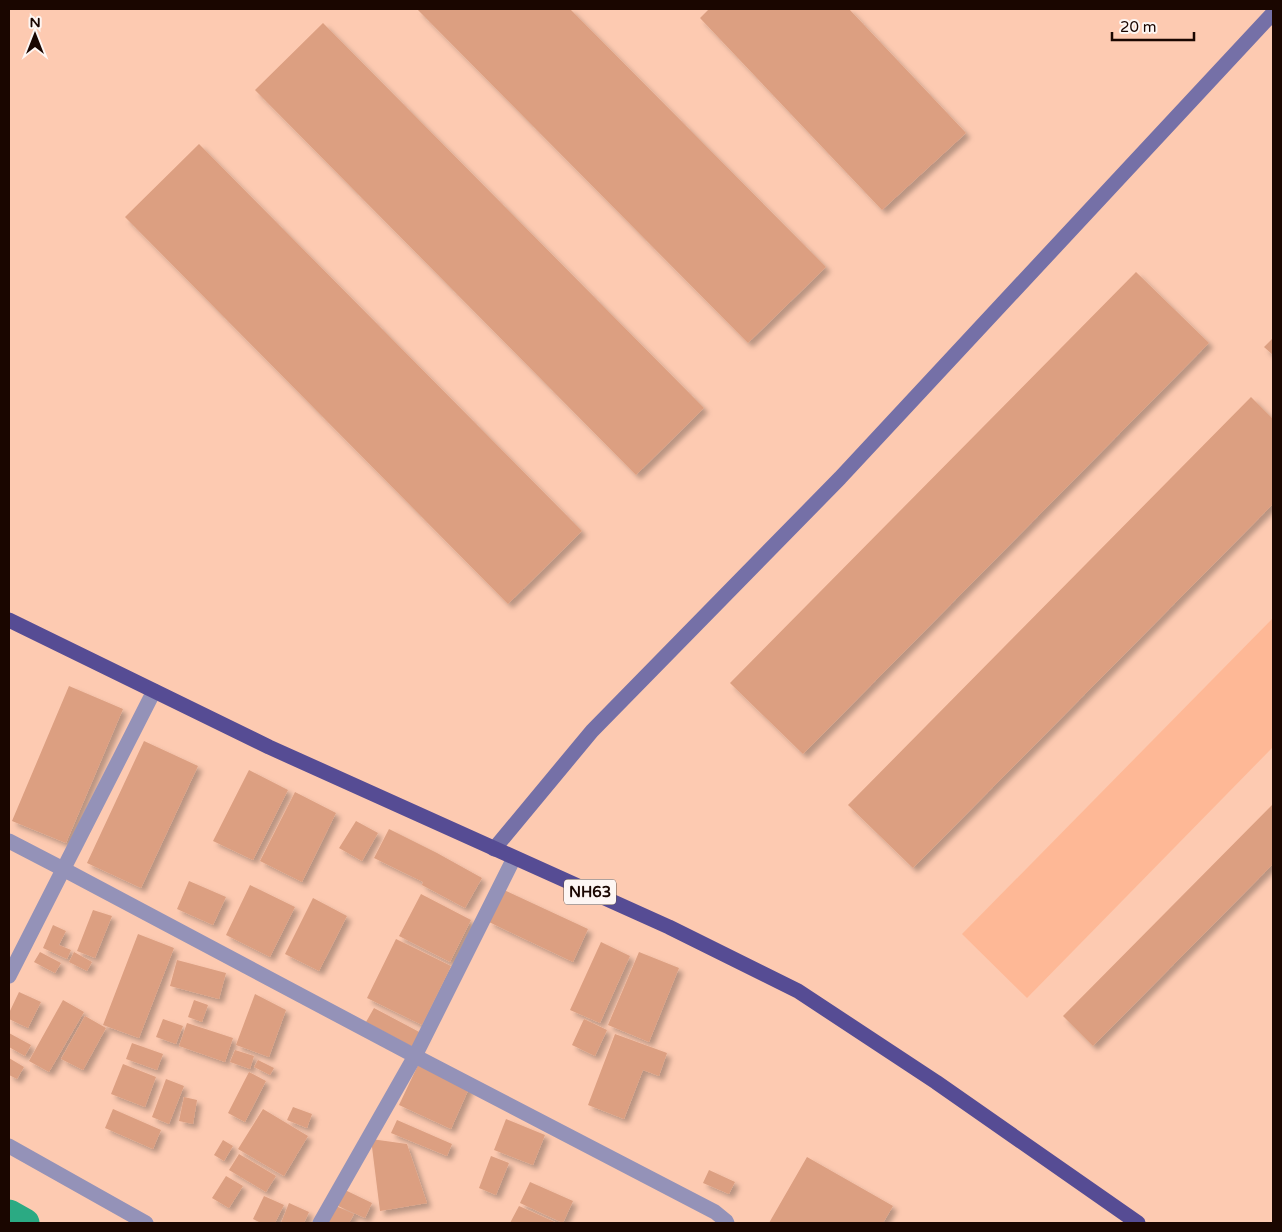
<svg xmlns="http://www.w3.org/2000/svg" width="1282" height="1232" font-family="'Varela Round',sans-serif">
	<defs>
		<filter id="shadow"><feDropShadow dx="4.5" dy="4.5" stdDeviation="2.5" flood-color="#0004"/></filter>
	</defs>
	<rect width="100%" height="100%" fill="#fdcab1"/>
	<!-- built -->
	<path fill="#feb896" d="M1273,618V747L1027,998L962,934Z"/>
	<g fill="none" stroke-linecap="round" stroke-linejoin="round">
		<!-- canal -->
		<path stroke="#2baa83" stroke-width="29" d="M9,1214L25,1223"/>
	</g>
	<!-- building -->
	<path fill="#dc9f81" filter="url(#shadow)" d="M417,9H570L826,267L748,343Z
		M709,9H849L966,133L882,210L700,18Z
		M323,23L704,408L636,475L255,90Z
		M199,144L582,531L508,604L125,217Z
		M1136,272L1209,343L803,754L730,683Z
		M1273,338V355L1264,347Z
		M1251,397L1273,419V504L913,868L848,805Z
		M69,686L123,709L66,843L12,821Z
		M144,741L198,766L141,888L87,863Z
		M249,770L288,790L253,860L213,841Z
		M295,792L336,813L302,882L260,861Z
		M1273,804V864L1093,1046L1063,1016Z
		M356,821L378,833L362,861L339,848Z
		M389,829L437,853L482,878L465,908L422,885L423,882L374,858Z
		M189,881L226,897L213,925L177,909Z
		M250,885L295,907L270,957L226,935Z
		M504,890L588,929L573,962L489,922Z
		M421,894L471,920L450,962L399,936Z
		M313,898L347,916L319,971L285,954Z
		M93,910L112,916L95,958L77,951Z
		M53,925L66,931L59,945L71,950L67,959L43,948Z
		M138,934L174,948L139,1038L103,1025Z
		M396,939L451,966L422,1025L367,998Z
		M601,942L630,956L600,1023L570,1010Z
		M40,952L61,963L55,973L34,962Z
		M74,952L92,962L87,971L69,962Z
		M639,952L679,968L649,1042L608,1025Z
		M177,960L226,973L219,999L170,986Z
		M19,992L41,1002L28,1028L9,1019V1013Z
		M255,994L286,1010L269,1057L236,1045Z
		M63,1000L84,1012L49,1072L29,1061Z
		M194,1000L208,1005L202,1022L188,1017Z
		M374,1008L423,1034L415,1048L366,1022Z
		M85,1016L106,1028L83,1070L61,1059Z
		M163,1019L183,1026L176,1044L156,1037Z
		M584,1019L607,1030L595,1056L572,1045Z
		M187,1023L233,1038L225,1062L179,1046Z
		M9,1033L31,1045L25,1056L9,1047Z
		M615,1034L667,1053L659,1076L643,1070L624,1119L588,1105Z
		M132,1043L163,1054L157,1070L126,1059Z
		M235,1050L254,1056L250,1069L230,1062Z
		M9,1058L24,1067L17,1079L9,1075Z
		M258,1060L274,1068L270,1075L254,1067Z
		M419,1063L470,1086L451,1129L399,1105Z
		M123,1064L156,1077L145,1107L111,1094Z
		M249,1072L266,1081L245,1122L228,1113Z
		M166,1079L184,1086L169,1124L152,1117Z
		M184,1097L197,1100L193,1124L179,1121Z
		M293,1107L312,1114L307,1128L287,1120Z
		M113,1109L161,1130L153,1149L105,1128Z
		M263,1109L308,1136L284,1176L238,1149Z
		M506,1119L545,1135L533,1165L494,1150Z
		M397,1120L452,1144L447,1156L391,1133Z
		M371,1139L407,1144L427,1203L380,1211Z
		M223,1140L233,1146L224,1161L214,1155Z
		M239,1154L276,1176L266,1192L229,1170Z
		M491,1156L509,1163L496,1195L479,1188Z
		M807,1157L893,1206L883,1223H769Z
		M709,1170L735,1182L729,1194L703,1183Z
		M226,1176L243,1186L229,1208L212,1198Z
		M530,1182L573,1201L563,1223L520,1203Z
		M345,1190L372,1203L365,1218L338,1206Z
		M264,1196L284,1205L275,1223H261L253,1219Z
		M289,1203L309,1212L304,1223H281Z
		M336,1206L354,1214L349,1223H328Z
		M519,1206L557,1223H510Z"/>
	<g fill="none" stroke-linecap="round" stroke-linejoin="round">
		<!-- minor -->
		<path stroke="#9492b8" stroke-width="15" d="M9,841L63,869L415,1056L715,1212L726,1221L727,1223
			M9,976L154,691
			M9,1146L146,1223
			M320,1223L415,1056L514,858"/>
		<!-- secondary -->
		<path stroke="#7570a7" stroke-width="15" d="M494,849L592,731L840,478L1273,13"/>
		<!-- trunk -->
		<path stroke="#564c94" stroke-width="15" d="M9,620L269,747L669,927L798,991L936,1082L1138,1223"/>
	</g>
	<g text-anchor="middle" stroke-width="4" stroke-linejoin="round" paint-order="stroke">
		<!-- shield labels -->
		<rect fill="#fdf6f3" stroke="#5e4e49" stroke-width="1" x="564" y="879.5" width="52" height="25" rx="4"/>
		<g font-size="15" font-weight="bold" fill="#1a0600">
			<text x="590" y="897">NH63</text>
		</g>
	</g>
	<!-- border -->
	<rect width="1282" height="1232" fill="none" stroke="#1a0600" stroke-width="20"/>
	<!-- north arrow -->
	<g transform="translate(35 35)" stroke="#fdf6f3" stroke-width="4" paint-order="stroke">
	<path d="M0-4L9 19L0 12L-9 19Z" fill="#1a0600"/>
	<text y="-8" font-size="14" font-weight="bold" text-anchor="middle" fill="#1a0600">N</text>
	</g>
	<!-- scale -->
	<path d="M1112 32v8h82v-8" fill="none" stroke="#1a0600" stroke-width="2.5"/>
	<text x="1120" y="32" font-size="15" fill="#1a0600" stroke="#fdf6f3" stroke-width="4" paint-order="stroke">20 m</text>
</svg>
